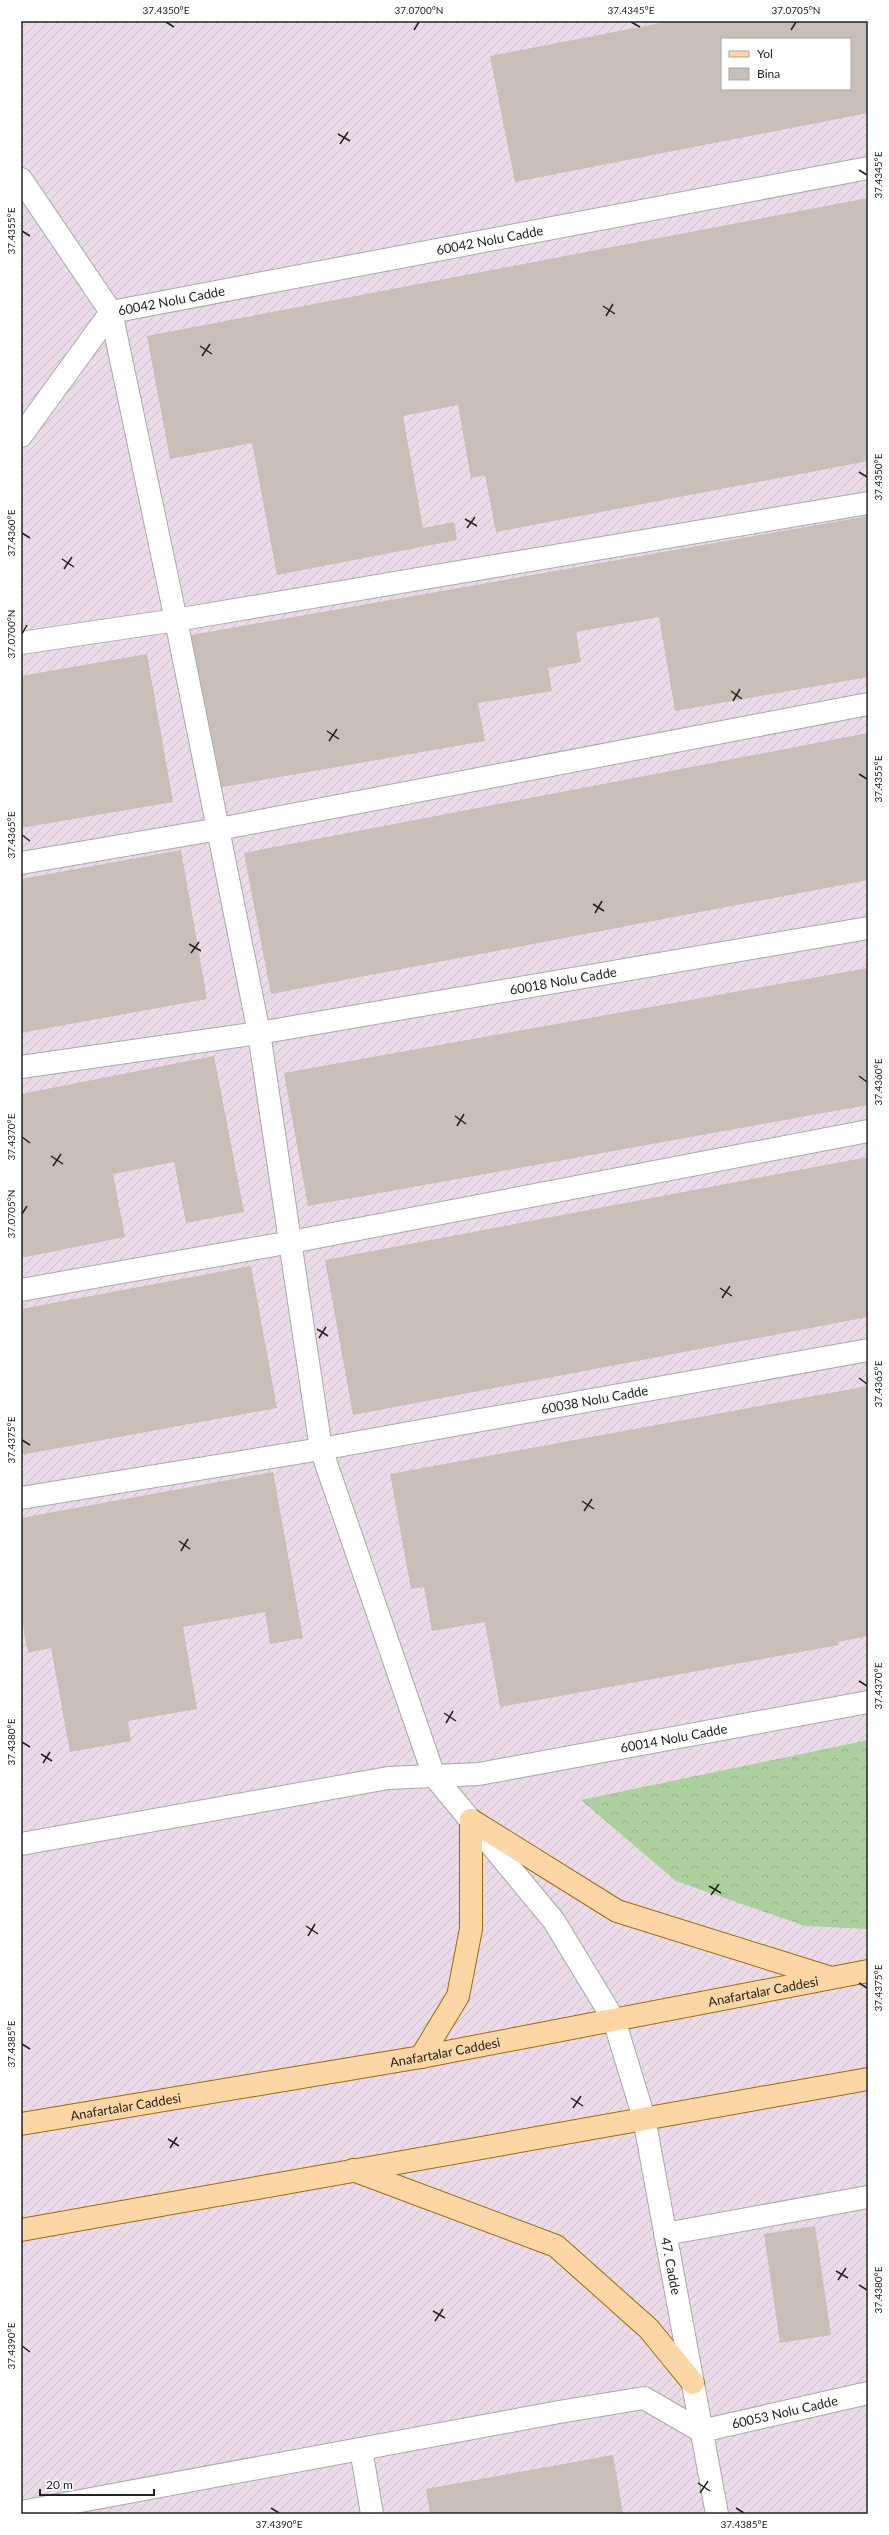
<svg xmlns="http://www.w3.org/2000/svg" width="889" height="2535" font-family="Lato,sans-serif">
	<defs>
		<pattern id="industrial-furrows" width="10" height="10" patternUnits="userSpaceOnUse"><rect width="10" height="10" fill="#ebdbe8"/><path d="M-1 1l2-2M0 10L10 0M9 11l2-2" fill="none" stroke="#c9bcc7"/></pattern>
		<pattern id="forest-crowns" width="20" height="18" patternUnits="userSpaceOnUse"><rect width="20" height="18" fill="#add19e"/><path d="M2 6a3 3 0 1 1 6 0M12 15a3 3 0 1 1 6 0" fill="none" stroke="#95b388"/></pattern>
	</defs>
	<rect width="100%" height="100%" fill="#f2efe9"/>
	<!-- industrial -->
	<path fill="url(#industrial-furrows)" fill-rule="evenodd" d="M21,21H868V2514H21ZM722,39H850V89H722Z"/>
	<!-- forest -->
	<path fill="url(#forest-crowns)" d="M868,1740V1929L805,1926L676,1881L581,1800Z"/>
	<!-- building -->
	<path fill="#c7bfb8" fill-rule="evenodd" d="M671,21H868V113L515,182L490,56ZM722,39H850V89H722Z
		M868,198V461L496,532L485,475L471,478L458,405L403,416L423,528L454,522L457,540L277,575L252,443L170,459L147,336Z
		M868,516V677L675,711L659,617L576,632L581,662L548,668L552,691L478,703L485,741L217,788L191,635Z
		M147,654L173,802L21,828V676Z
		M868,733V880L271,994L244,853Z
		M181,850L207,999L21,1033V879Z
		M868,968V1105L308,1206L284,1073Z
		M214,1056L244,1212L186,1223L174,1162L113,1174L125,1237L21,1258V1094Z
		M868,1157V1317L353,1415L325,1260Z
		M251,1266L277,1408L21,1455V1309Z
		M868,1386V1636L838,1642L839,1645L500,1707L485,1622L432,1631L424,1587L411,1589L390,1474Z
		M273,1472L303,1638L270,1644L265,1612L183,1627L197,1709L128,1721L131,1741L70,1752L51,1648L28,1653L21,1616V1518Z
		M815,2226L831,2335L780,2343L764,2234Z
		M613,2455L623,2514H430L426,2489Z"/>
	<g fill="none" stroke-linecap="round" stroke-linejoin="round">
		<defs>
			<g id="service">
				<path d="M21,179L111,312L21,436"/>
				<path d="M21,643L176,620L868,503"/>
				<path d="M21,863L219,829L868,704"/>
				<path id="s1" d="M21,1067L259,1033L868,928"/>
				<path d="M21,1290L291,1242L868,1131"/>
				<path id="s2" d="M21,1498L321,1449L868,1350"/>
				<path id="s3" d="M21,1844L388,1778L479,1774L868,1702"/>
				<path id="s4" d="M614,2020L554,1921L434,1776L321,1449L259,1033L176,620L111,312L868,168"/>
				<path d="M665,2234L868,2197"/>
				<path d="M361,2449L372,2514"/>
				<path id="s5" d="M21,2512L559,2412L644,2398L701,2431L868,2393"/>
			</g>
			<g id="tertiary">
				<path id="s6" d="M614,2020L644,2118L717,2514"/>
			</g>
			<g id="primary">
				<path d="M471,1820L617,1911L828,1977"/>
				<path d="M421,2057L458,1996L471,1929V1820"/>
				<path id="s7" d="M21,2124L421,2057L868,1971"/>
				<path d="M353,2170L556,2246L649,2329L693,2383"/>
				<path d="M21,2230L868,2079"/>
			</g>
		</defs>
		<!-- service casing -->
		<use href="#service" stroke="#a9a9a9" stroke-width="24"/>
		<!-- tertiary casing -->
		<use href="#tertiary" stroke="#a9a9a9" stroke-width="24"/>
		<!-- primary casing -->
		<use href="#primary" stroke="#a06b00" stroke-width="24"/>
		<!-- service -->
		<use href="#service" stroke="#fff" stroke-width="22"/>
		<!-- tertiary -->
		<use href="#tertiary" stroke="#fff" stroke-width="22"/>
		<!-- primary -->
		<use href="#primary" stroke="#fcd6a4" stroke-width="22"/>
	</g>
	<!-- ticks -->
	<path fill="none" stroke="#222" stroke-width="1.5" d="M166,22L174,27M631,22L640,27M414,30L419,22M791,30L796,22M338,134L350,141M340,144L348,132M859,170L867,175M22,231L30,236M603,306L615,314M606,316L613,304M200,346L212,354M202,356L210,344M859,472L867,477M465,519L477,526M467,528L475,517M22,533L30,538M62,559L74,567M64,569L72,557M22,634L27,625M731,691L742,699M733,701L740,689M327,731L339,739M329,741L337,729M859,774L867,779M22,835L30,841M593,904L604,911M595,913L602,901M189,944L201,951M191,953L199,942M859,1076L867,1082M455,1116L466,1124M457,1126L464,1114M22,1137L30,1143M51,1156L63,1164M53,1166L61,1154M22,1214L27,1206M720,1288L732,1296M722,1298L730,1286M317,1329L328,1336M319,1338L326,1327M859,1378L867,1384M22,1440L30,1445M582,1501L594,1509M584,1511L592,1499M179,1541L190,1549M181,1551L188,1539M859,1681L867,1686M444,1713L456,1721M446,1723L453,1711M22,1742L30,1747M41,1754L52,1761M43,1763L50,1752M709,1886L721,1893M711,1895L719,1884M306,1926L318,1934M308,1936L315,1924M859,1983L867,1988M22,2044L30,2049M571,2098L583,2106M573,2108L581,2096M168,2139L179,2146M170,2148L177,2137M836,2271L848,2278M838,2280L846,2268M859,2285L867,2290M433,2311L445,2318M435,2321L443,2309M22,2346L30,2352M698,2483L710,2491M700,2493L708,2481M271,2508L279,2513M736,2508L744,2513"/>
	<g text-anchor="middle" stroke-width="3" stroke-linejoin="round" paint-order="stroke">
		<!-- street labels -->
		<g font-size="13" fill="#222" stroke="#fff">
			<text dy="5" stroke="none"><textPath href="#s4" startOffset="2192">60042 Nolu Cadde</textPath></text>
			<text dy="5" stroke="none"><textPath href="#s4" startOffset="1868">60042 Nolu Cadde</textPath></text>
			<text dy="5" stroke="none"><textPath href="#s1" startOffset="549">60018 Nolu Cadde</textPath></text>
			<text dy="5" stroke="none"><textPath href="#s2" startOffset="582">60038 Nolu Cadde</textPath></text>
			<text dy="5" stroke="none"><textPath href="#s3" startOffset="662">60014 Nolu Cadde</textPath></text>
			<text dy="5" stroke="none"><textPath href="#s7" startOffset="754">Anafartalar Caddesi</textPath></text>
			<text dy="5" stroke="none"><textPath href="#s7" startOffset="430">Anafartalar Caddesi</textPath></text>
			<text dy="5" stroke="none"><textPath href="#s7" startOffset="106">Anafartalar Caddesi</textPath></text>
			<text dy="5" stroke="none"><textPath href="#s6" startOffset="253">47. Cadde</textPath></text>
			<text dy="5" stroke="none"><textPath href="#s5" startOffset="785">60053 Nolu Cadde</textPath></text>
		</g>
	</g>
	<!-- border -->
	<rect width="889" height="2535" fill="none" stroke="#ffffff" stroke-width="44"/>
	<!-- legend -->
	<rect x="721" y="38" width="130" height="52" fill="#ffffff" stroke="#a7a7a7"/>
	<rect x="729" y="51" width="20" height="6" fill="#fcd6a4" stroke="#a7a7a7"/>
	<text x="757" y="58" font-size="12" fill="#222222">Yol</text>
	<rect x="729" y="68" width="20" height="12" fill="#c7bfb8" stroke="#a7a7a7"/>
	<text x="757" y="78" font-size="12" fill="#222222">Bina</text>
	<!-- scale -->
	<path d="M40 2489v6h114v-6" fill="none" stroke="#222222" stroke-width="2"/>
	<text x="46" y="2489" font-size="12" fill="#222222" stroke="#ffffff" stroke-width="3" paint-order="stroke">20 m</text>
	<rect x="22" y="22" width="845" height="2491" fill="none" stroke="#222" stroke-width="1.5"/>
	<g font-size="10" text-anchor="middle" fill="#222">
		<text x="166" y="14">37.4350°E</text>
		<text x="419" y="14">37.0700°N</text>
		<text x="631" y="14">37.4345°E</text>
		<text x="796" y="14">37.0705°N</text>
		<text transform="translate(878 175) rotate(-90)" y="4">37.4345°E</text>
		<text transform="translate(11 231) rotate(-90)" y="4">37.4355°E</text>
		<text transform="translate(878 477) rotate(-90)" y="4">37.4350°E</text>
		<text transform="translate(11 533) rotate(-90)" y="4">37.4360°E</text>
		<text transform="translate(11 634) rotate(-90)" y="4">37.0700°N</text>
		<text transform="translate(878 779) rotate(-90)" y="4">37.4355°E</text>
		<text transform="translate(11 835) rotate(-90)" y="4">37.4365°E</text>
		<text transform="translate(878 1082) rotate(-90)" y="4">37.4360°E</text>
		<text transform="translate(11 1137) rotate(-90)" y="4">37.4370°E</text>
		<text transform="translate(11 1214) rotate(-90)" y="4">37.0705°N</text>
		<text transform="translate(878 1384) rotate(-90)" y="4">37.4365°E</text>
		<text transform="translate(11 1440) rotate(-90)" y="4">37.4375°E</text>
		<text transform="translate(878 1686) rotate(-90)" y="4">37.4370°E</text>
		<text transform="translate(11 1742) rotate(-90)" y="4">37.4380°E</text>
		<text transform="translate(878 1988) rotate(-90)" y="4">37.4375°E</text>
		<text transform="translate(11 2044) rotate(-90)" y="4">37.4385°E</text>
		<text transform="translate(878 2290) rotate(-90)" y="4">37.4380°E</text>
		<text transform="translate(11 2346) rotate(-90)" y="4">37.4390°E</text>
		<text x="279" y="2528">37.4390°E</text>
		<text x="744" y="2528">37.4385°E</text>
	</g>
</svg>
